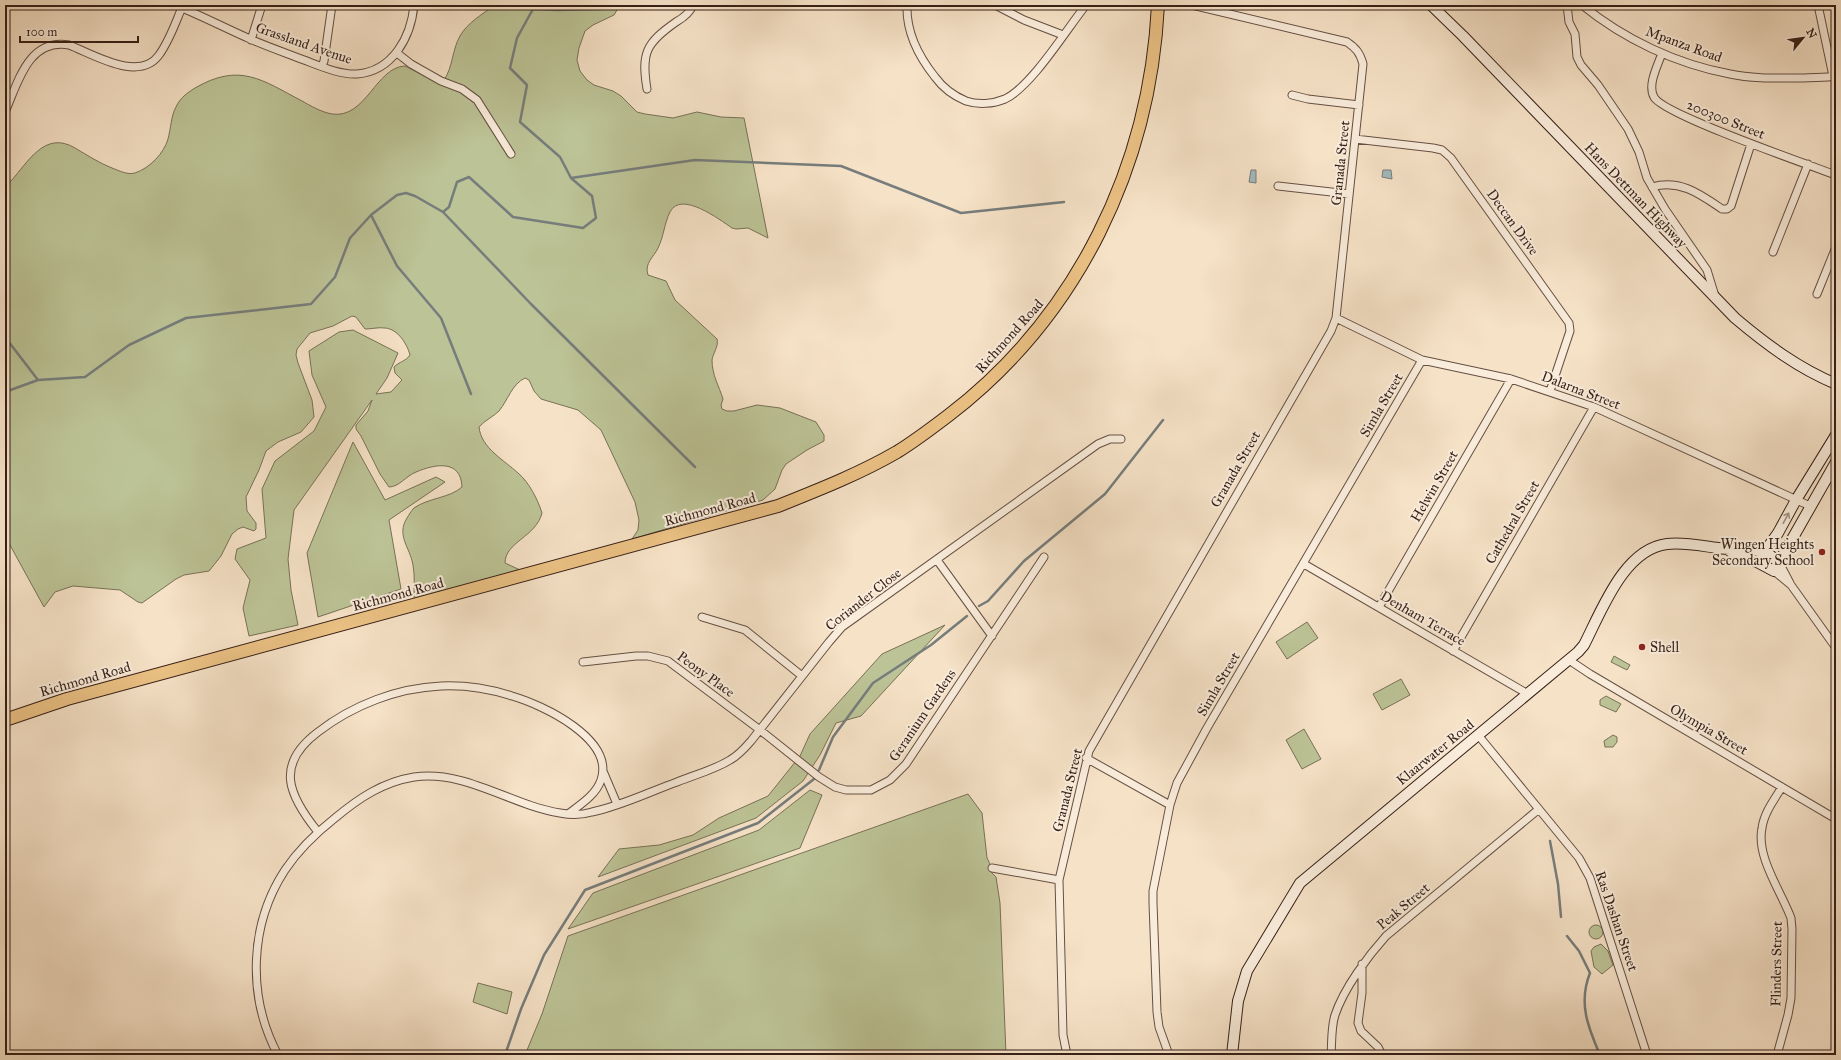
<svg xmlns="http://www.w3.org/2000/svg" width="1841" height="1060" font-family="'IM FELL Great Primer',serif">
	<rect width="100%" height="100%" fill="#f6e2c7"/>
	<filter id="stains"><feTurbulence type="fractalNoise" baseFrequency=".005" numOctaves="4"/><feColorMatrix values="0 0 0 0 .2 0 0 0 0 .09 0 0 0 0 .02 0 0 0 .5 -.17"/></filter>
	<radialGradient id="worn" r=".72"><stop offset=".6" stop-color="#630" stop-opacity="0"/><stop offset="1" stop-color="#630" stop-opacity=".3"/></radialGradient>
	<!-- green -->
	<path fill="#bcc396" stroke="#787156" d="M495,5H620L614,15L593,25L585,31L579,48L577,60L580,71L587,80L594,85L613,91L621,96L637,112L645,114L673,118L697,112L721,117L744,118L768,238L748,228L736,229L732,228C720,220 681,190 670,212C664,224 664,236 658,248C654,257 644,263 648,275L666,281L675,300L717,339C719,346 713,353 712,360C712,375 719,386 723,399L721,405L722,409L727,411H734L757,405L780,408L816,422L824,435V441L807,450L786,464L782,470L775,489L763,500L632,539L638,530L639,520L635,502L601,430L578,410L541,399L534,391L529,380L525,378C512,384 508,400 499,411C493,417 485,420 479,427C481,448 504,460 518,473C529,482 538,500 542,513C536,537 505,542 505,563L520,570L414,599C414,587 415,576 413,565C410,547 396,536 407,518C409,515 411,511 414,508C428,498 450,498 462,487C461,459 435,464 416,472C406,476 399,487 389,487L380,474L361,436L356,429V425L368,411L372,400L294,510L288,559L291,590L298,625L249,636L243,608L250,580L235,559L237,549L266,538L262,489L275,461L314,431L326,407L312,375L309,351L339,332L353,330L398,353L387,378L376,394L391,392L402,380L395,373L394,367C399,362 406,361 410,355C407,344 398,329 385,328C378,327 372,329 365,329L356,317L352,316L333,326L310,333L297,349L296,355L298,363L312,400L314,417L301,432L278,442L266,451L259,470L246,497L247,511L256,523V529L254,531L243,527L238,529L232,534L221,556L209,571L184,575L176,579L142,603L138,602L120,590L73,586L55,592L44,607L5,536V184L11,181C28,162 45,130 75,148C87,155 99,163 112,168C120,171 127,175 135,173C150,168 164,153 168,139C171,128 171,116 176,107C180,98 187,93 195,88C240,62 262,80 302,101C311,106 321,112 332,114C366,119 376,67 405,66L437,82L444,80C453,67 452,50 460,36C467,23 484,13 495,5Z
		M353,442L385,500L436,477L445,482L389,520L401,589L318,617L307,553Z
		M1307,622L1318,638L1287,659L1276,642Z
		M945,625L861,716L836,723L820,755L803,781L756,818L598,877L619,849L659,845L693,835L719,818L768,796L800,756L810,734L882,654Z
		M1614,656L1630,665L1627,670L1611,662Z
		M1401,679L1410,695L1382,710L1373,694Z
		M1606,696L1621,704L1616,712L1600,705V700Z
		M1304,729L1321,759L1302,769L1286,740Z
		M1613,735L1617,737V742L1613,747H1605L1604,741Z
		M810,790L822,795L800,848L568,929L593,893L759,830Z
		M968,794L982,813L987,858L990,864V871L996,877L1000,903L1006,1055H525L542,1014L568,936Z
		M1589 932a7 7 0 1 1 14 0a7 7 0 1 1-14 0Z
		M1601,944L1608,951L1613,965L1602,974L1594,967L1591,951L1594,947Z
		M478,983L512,992L507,1014L473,1002Z"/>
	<!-- water -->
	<path fill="#a2bbc0" stroke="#767d7c" d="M1251,170H1256V183L1249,182Z
		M1383,170H1391L1392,179L1382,177Z"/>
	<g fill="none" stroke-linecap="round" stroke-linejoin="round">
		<!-- stream -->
		<path stroke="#767d7c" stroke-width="2.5" d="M557,10L600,9L632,5
			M571,178L695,160L841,166L961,213L1064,202
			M443,212L531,304L695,467
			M371,215L397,266L441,318L471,394
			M5,337L38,380
			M5,392L38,380L85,377L129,345L186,318L311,304L335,277L350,238L371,215L397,195L406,193L415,196L443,212L449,207L457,182L469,177L513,217L583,228L596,218L592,196L571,178L560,157L520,122L527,85L510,68L517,38L533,9L557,10L558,5
			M979,606L988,601L1024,561L1105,494L1163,420
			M819,770L833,737L873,683L931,645L967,616
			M1550,841L1558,884L1561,917
			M1567,936L1579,951L1590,973C1578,1003 1588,1027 1600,1055
			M505,1055L521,1009L544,955L585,890L758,823L814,779"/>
		<defs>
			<path id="street" d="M175,5C200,15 225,28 250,39C268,47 286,53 304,60C320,66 340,75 357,74C393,71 411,37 414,5
				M907,5C906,32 919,57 935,77C943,88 954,96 966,101C978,105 993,104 1005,99C1032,86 1066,30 1086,5
				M995,5L1024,20L1063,35
				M1567,5L1569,22L1575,34L1577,57L1581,65L1598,85L1628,129L1639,152L1647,178L1665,209L1707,270L1715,296
				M1582,5C1624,39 1676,64 1730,74C1753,79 1779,78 1803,78C1814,77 1825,78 1836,76
				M1818,5L1833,76
				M251,40L262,5
				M397,53L411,64L441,81L462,89L477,100L511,154
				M1662,53C1658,65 1647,85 1654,97C1662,114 1809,165 1836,175
				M322,66L324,61L332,5
				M647,89C641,53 646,43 676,22C683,18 690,13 693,5
				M1292,95L1308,99L1359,105
				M5,112C18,83 28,38 69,45C93,54 139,83 159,55C170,40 176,21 183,5
				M1355,139L1433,148L1442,150L1451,158L1569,323L1570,331L1550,391
				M1278,186L1349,194
				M1652,187C1680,179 1700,194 1722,209H1727L1731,206L1751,144
				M1773,252L1808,164
				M1817,294L1836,247
				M1336,318L1422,360L1511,379L1594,407L1810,506
				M937,560L992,636
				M1779,562L1790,583
				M1304,564L1528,694
				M1774,571L1791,585L1836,648
				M1379,607L1511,379
				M702,617L745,630L802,676
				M1453,651L1594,407
				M1569,660L1590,674L1836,819
				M583,662L636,656H648L668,661L760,730L819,777L835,787L846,790H871L890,780L906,764L1044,557
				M1478,735L1579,858L1590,878L1647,1055
				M1086,758L1170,805
				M603,771L617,804
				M318,832C289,796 274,765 318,732C353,705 397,688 441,686C464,685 490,689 512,696C543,705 615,739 601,780C596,795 580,805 568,814
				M992,868L1059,880
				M1362,964V993L1358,1023L1361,1031L1378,1047L1382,1055
				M278,1055C247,997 249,925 285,870C299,849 316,833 335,818C359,798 383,782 414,777C467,770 510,805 560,813C570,815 582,815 592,812C621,806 649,792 677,782C694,775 714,770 730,760C739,755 745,748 751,741L829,642L842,627L1098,444L1110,439H1121
				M1067,1055L1063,1035L1059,880L1089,751L1331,331L1336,318L1363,64C1360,53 1356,48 1347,42L1192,5
				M1169,1055L1159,1027L1157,1012L1153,903V891L1170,805L1177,783L1207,728L1422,360
				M1331,1055C1332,1042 1331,1027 1335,1015C1344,988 1368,956 1386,936L1539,809
				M1777,1055L1788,1015L1791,998L1792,929L1791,918C1781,891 1756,857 1762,828C1764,813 1774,800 1782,787"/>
			<path id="secondary" d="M1431,5L1463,36L1735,318C1767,345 1798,368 1836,384
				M1730,551L1757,562L1774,571L1836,462
				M1761,557L1778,533L1796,500L1836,435
				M1232,1055L1238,1001L1247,971L1300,883L1578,652L1584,645C1602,610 1624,549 1667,544C1684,542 1702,546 1718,548C1733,550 1749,548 1764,552C1769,553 1774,559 1779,562"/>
			<path id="highway" d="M5,720L67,699L778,506C818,490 859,474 897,452C915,441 932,428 949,415C1078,316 1150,166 1158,5"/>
		</defs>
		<!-- street casing -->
		<use href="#street" stroke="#655043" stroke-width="9"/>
		<!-- secondary casing -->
		<use href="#secondary" stroke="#351f17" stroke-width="12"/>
		<!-- highway casing -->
		<use href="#highway" stroke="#351f17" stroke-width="14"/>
		<!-- street -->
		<use href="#street" stroke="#f9ecdb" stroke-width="7"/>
		<!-- secondary -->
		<use href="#secondary" stroke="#f9ecdb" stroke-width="10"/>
		<!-- highway -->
		<use href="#highway" stroke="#ebc184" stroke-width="12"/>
	</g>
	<!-- one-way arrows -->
	<defs><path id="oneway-shaft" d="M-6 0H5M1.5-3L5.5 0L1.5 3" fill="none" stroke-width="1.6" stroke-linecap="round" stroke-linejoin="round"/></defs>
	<use stroke="#a19083" href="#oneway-shaft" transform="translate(1786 518) rotate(-62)"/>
	<!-- markers -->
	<g fill="#8f2418" stroke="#f9ecdb" stroke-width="1.5">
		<circle cx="1822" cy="552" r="4"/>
		<circle cx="1642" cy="647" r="4"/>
	</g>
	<g text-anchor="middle" stroke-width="4" stroke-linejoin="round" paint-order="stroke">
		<!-- street labels -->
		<g font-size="14" fill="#351f17" stroke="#f9ecdb">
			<text transform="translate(304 43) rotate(19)" y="5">Grassland Avenue</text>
			<text transform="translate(1684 44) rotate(20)" y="5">Mpanza Road</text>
			<text transform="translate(1726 119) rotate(22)" y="5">200300 Street</text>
			<text transform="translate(1340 163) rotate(-84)" y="5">Granada Street</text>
			<text transform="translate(1636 195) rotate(46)" y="5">Hans Dettman Highway</text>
			<text transform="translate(1513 222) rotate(54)" y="5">Deccan Drive</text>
			<text transform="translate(1009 336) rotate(-48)" y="5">Richmond Road</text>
			<text transform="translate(1581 390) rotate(21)" y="5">Dalarna Street</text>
			<text transform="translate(1381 405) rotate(-60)" y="5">Simla Street</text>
			<text transform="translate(1235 469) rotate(-60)" y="5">Granada Street</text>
			<text transform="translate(1434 486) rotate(-60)" y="5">Helwin Street</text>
			<text transform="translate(710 509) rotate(-15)" y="5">Richmond Road</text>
			<text transform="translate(1512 522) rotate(-60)" y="5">Cathedral Street</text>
			<text transform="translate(398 594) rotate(-15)" y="5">Richmond Road</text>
			<text transform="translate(863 599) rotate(-38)" y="5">Coriander Close</text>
			<text transform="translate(1423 618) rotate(30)" y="5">Denham Terrace</text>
			<text transform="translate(706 674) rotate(36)" y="5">Peony Place</text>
			<text transform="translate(85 679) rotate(-16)" y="5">Richmond Road</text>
			<text transform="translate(1218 684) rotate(-60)" y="5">Simla Street</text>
			<text transform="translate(922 715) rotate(-56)" y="5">Geranium Gardens</text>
			<text transform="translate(1709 729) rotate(30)" y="5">Olympia Street</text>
			<text transform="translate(1435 752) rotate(-39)" y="5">Klaarwater Road</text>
			<text transform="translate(1067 790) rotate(-76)" y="5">Granada Street</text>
			<text transform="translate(1403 906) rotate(-40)" y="5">Peak Street</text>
			<text transform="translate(1617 921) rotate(71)" y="5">Ras Dashan Street</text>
			<text transform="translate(1776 964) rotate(-89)" y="5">Flinders Street</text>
		</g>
		<!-- poi labels -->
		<g font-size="14" fill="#351f17" stroke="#f9ecdb" text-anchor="end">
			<text x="1814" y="549">Wingen Heights<tspan x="1814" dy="16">Secondary School</tspan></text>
			<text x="1650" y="652" text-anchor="start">Shell</text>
		</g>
	</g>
	<!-- margin -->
	<rect width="1841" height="1060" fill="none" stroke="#f6e2c7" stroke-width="20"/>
	<rect x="6" y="6" width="1829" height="1048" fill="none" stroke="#351f17" stroke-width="2"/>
	<rect x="10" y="10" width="1821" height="1040" fill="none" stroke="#351f17"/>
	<!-- north arrow -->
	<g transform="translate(1803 38) rotate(61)" stroke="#f9ecdb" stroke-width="3" paint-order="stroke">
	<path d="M0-3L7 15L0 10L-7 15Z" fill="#351f17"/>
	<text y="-6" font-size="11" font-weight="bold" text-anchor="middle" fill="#351f17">N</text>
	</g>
	<!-- scale -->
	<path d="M20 36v6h118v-6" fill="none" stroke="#351f17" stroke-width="2"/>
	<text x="26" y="36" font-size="12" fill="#351f17" stroke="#f9ecdb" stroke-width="3" paint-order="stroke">100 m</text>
	<rect width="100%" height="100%" filter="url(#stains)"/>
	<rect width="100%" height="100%" fill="url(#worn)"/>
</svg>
